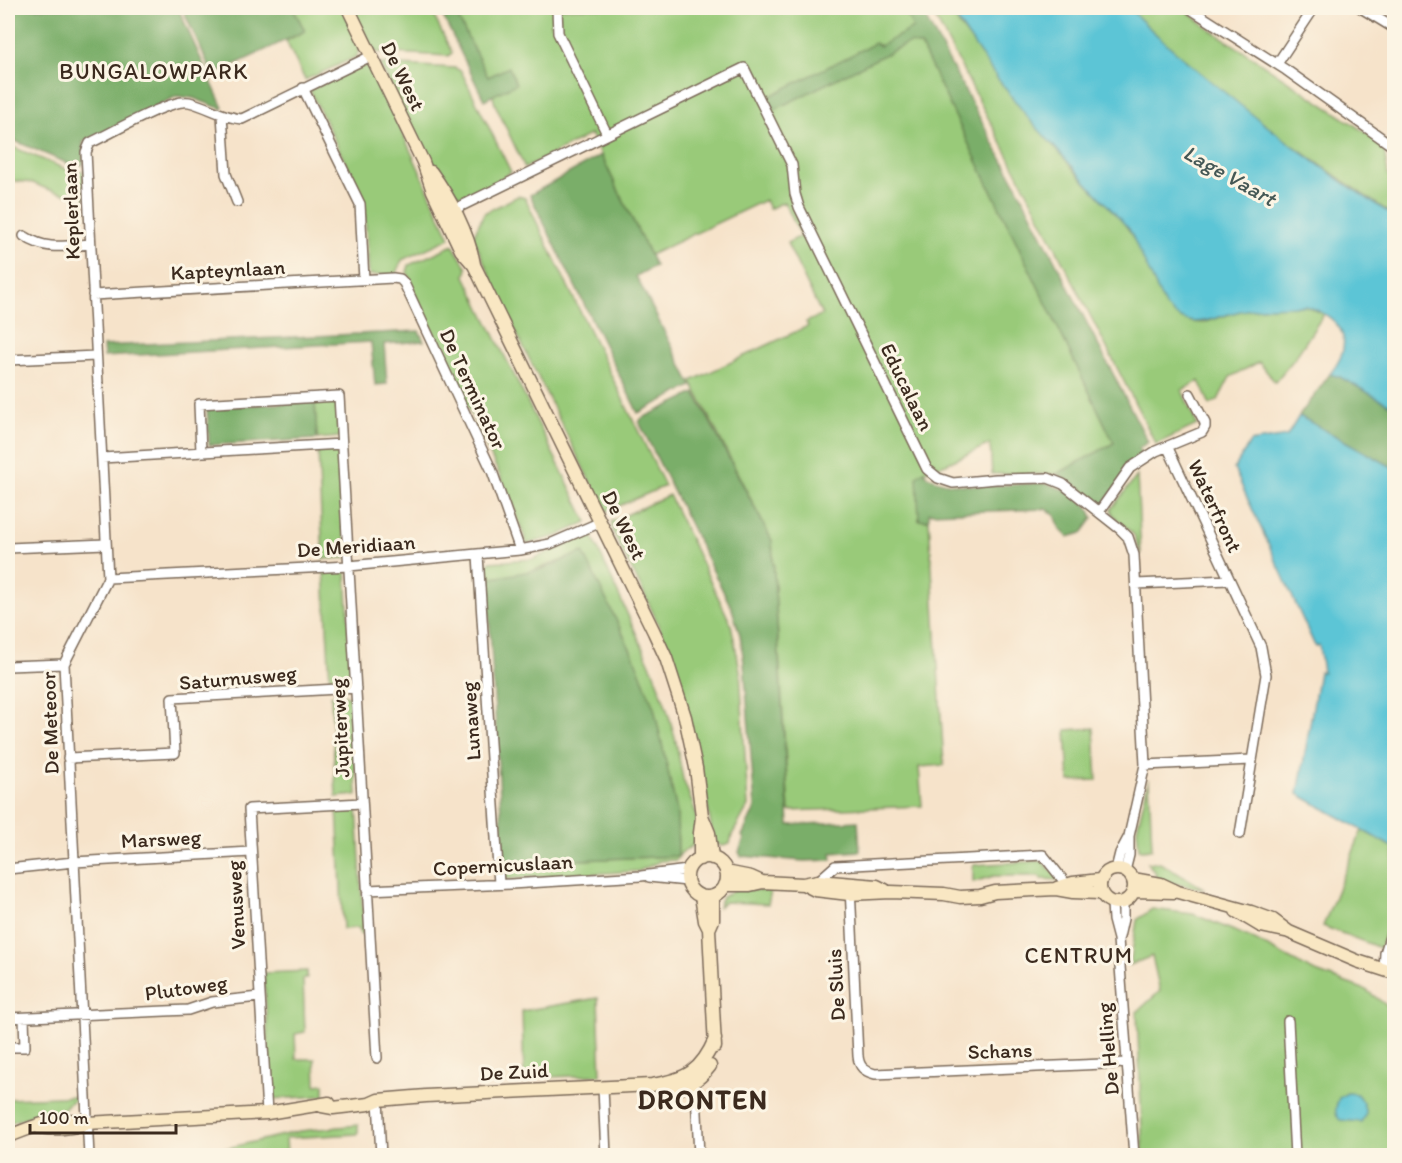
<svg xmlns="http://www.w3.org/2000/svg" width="1402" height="1163" font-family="Itim,sans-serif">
	<rect width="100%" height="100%" fill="#fcf5e5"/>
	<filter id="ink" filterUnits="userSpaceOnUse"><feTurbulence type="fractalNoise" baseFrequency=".0167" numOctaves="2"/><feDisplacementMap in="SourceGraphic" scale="12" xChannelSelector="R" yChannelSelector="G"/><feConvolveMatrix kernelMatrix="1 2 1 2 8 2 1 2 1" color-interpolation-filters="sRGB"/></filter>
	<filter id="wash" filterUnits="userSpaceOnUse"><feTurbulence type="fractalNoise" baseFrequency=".008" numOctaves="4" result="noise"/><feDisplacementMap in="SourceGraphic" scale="24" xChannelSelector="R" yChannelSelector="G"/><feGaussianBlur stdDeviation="1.35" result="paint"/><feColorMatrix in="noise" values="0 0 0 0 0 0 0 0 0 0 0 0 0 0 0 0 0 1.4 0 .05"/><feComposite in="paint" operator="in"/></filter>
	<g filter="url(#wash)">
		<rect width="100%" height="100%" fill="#f6e3ca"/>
		<!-- green -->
		<path fill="#99ca79" stroke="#6a7a4c" stroke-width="1.5" d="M293,8H343L361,47L356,57L305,80L286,41L305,31Z
			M352,8H430L452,53L448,56L374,52Z
			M453,8H904L1114,443L1057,474H992L990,444L946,464L924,471L919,520H929L944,765L919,767L922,806L789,811L772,541L691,381L808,326L806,322L822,315L787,243L801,236L784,202L769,209L765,200L650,255L591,134L525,168L495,104L488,78Z
			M930,8H949L960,26L1073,169L1122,220L1191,322L1203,323L1242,310L1279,306H1306L1324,314L1295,358L1275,382L1259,362L1230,377L1218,400L1210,405L1199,381L1182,390L1197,425L1156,444L1020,178Z
			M1129,8H1183L1211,30L1383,144L1388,175L1394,184L1393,215C1301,152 1207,88 1129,8Z
			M380,64L455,68L461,71L511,172C500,179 472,199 461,196C435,190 393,90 380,64Z
			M362,65L368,67L393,112L450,238L402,260L395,275H369L364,201L310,90Z
			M8,145L68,170L84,171L85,199L47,189L33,183L8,180Z
			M518,196L525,198L665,486L605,512L508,316L473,237L484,213Z
			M453,245L467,268L465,276L587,522L557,536L527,544L509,495L409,282L411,280L407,272L409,265Z
			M338,401L340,437L317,439L315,402Z
			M341,449L346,558L323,559L318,450Z
			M1137,476L1141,555L1134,535L1113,515L1111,509Z
			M669,495L731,624L740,670L748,806L732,835L730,844L723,846L714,843C702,772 688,702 662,634C649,600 630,567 614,534L611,522Z
			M591,533L653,671L665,703L675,737L683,779L696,813L697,843L682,852L676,860L660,861L639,871L505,879L504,863L678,856L677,812L654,708L634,657L583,553L526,573L487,579L486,571L489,562L533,559Z
			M346,569L351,670L345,679L330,683L324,570Z
			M331,695H346L352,699L357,795L336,797Z
			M1094,728L1097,780L1069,781L1066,730Z
			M1149,779L1152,849L1141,850L1139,849L1137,829Z
			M357,807L364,934H360L359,928L343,929L337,808Z
			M1362,830L1394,848V907L1380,948L1323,926Z
			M1039,861L1043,862L1060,880L1041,879L1040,876H994L973,882V865Z
			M1154,862L1160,863L1205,889L1155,880L1156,874L1148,863Z
			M737,889L771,891L768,904L725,902L718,907L722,897Z
			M1152,909L1193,914L1249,937L1313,971L1366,990L1394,1011V1155H1143L1137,1012L1160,991L1152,956L1130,965L1137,920Z
			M307,971V979H303L305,1032L295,1034L296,1059H315L316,1085L324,1084V1096L271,1099L264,973Z
			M598,998L601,1075L524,1078L522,1011Z
			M81,1096L68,1104L60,1113L31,1116L8,1123V1099Z
			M358,1125V1134L286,1138L287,1155H97V1153L215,1151L300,1131Z"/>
		<!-- forest -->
		<path fill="#7aae69" stroke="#5a6c44" stroke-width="1.5" d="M8,8H178L223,108L222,109L193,98L177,96L83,142V165L69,164L8,138Z
			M182,8H293L305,31L213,75Z
			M439,8H453L488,77L509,67L516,84L484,100Z
			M904,8H920L1014,181L1148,442L1139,448L1141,455L1101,507L1077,486L1057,474L1114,443L921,46L910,43L904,45L774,110L768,97L875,43L880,46L913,28Z
			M601,155L655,266L636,276L692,386L638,413L530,195Z
			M419,331L424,341L384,344L387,384L375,385L371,342L104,357L103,346Z
			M1330,374L1340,377L1394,407V468L1299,416Z
			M695,393L772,541L789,825L858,821L860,851L831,853L832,860L804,861L741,856L739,852L744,839L742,836L755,808L744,663L740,635L732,609L639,422L642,418Z
			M315,402L317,439L209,445L207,407Z
			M924,471C936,493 1017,484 1040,483C1059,485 1088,499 1093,518L1082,533L1068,537L1060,529L1055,514L1046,509L929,513V520H919L917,476Z
			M583,552L634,657L654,708L677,812L678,856L504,863L487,579L542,569Z"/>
		<!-- water -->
		<path fill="#5bc5d6" stroke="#4b787a" stroke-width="1.5" d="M949,8H1129C1159,39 1194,68 1228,95C1281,138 1337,180 1394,216V407L1340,377L1330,374C1356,342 1343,318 1306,306C1286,306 1266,306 1246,310C1214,315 1193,336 1165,306L1129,229L1029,119L994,74Z
			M1299,416L1394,468V848L1298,794L1319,672H1323L1319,645L1315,646L1234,469L1250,442L1287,436Z
			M1347,1093L1357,1094L1363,1103L1366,1114L1361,1122L1340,1120C1333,1113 1336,1107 1339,1098Z"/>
	</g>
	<g filter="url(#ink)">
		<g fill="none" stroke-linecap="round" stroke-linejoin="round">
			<defs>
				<path id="street" d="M557,8L558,33L607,134
					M1189,8L1286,70L1394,147
					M1361,8L1394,28
					M1277,64L1314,8
					M303,88L360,204L364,280
					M222,115L226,174L237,202
					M449,212L744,68L792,165L795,194L799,207L927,469L938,478L953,483L996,479L1048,478L1063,484L1120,529L1128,537L1134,555L1145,765L1129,836V855L1125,871
					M24,236C47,251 64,246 90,244
					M93,295L393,278L400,279L404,283L492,471L520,550
					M8,360L96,356
					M1168,448L1261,647L1266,675L1240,834
					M201,452L199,404L339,396L377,1058
					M102,458L342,444
					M1099,512L1130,468L1156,451L1202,432L1205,427V423L1190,394
					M8,548L106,544
					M478,555L499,884
					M108,578L349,566L520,550L550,544L601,522
					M1136,584L1229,580
					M8,666L64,664
					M68,758L175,753L172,698L356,688
					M1145,765L1251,760
					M8,869L74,862L251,852
					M1116,869L1120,853L1128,838
					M649,877L687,881
					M818,881L835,866L1043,855L1067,885
					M850,887L858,1056C859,1067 864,1071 875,1074L1126,1063
					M367,890L511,884L641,876L688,870
					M1112,903L1113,920L1118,939L1134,1156
					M1119,937L1123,919V902
					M1384,969L1385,953L1394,924
					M8,1018L188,1010L212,1002L259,997
					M1288,1021L1295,1156
					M8,1047H25L24,1018
					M694,1082L696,1092L699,1156
					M603,1087L606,1156
					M378,1100L381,1156
					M267,1113L249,809L362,803
					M89,1156L64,664L108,578L86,152L90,143C110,134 171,98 189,102C207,106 223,118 242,119L371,56"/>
				<path id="secondary" d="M348,8L423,162L433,191L461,250L474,265L654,632L666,658L685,717L696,768L702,816L709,833L712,858
					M431,172C450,198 468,232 474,264
					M687 877a20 20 0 1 1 40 0a20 20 0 1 1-40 0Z
					M700,859V833L702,817
					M1100 886a17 17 0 1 1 34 0a17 17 0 1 1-34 0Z
					M726,872L751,877L762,882
					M1133,879L1161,884L1178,892L1251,912L1273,920L1289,932L1357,961L1394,973
					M803,884L815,890L849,894L891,892L944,894L960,897L980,896L995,892L1056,889L1073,892L1100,893
					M725,885H750L763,882L803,884L818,881L877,886L885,890
					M1057,888L1073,883L1100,880
					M1133,891L1174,892
					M701,896L705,921L709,929L715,1047
					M1236,911L1261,926L1285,931
					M709,929L713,920V896
					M667,1088C685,1091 699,1080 710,1066
					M322,1106L333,1108L369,1104L378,1100L426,1096L652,1085C686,1079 701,1072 715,1039
					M38,1127C56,1129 70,1129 87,1123L267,1113L329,1103
					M8,1136C35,1127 58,1114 87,1123"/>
			</defs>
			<!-- street casing -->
			<use href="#street" stroke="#7c6b5a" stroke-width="12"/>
			<!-- secondary casing -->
			<use href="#secondary" stroke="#7c6b5a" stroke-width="15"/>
			<!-- street -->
			<use href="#street" stroke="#fff" stroke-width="9"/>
			<!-- secondary -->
			<use href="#secondary" stroke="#f9e7c3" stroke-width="12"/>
		</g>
	</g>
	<g text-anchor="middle" stroke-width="6" stroke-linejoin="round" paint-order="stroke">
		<!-- street labels -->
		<g font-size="21" fill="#3b2a1e" stroke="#fcf5e5">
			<text transform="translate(403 76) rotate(64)" y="7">De West</text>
			<text transform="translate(71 211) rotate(-92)" y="7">Keplerlaan</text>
			<text transform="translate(228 270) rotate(-3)" y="7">Kapteynlaan</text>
			<text transform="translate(907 387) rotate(64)" y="7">Educalaan</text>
			<text transform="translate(473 389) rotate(65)" y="7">De Terminator</text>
			<text transform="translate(1215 506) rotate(65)" y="7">Waterfront</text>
			<text transform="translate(624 525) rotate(64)" y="7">De West</text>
			<text transform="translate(356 546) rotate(-4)" y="7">De Meridiaan</text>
			<text transform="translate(238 678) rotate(-5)" y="7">Saturnusweg</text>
			<text transform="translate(471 721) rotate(-94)" y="7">Lunaweg</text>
			<text transform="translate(50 723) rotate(-92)" y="7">De Meteoor</text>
			<text transform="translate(340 728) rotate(-93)" y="7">Jupiterweg</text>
			<text transform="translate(161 839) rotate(-3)" y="7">Marsweg</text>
			<text transform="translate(503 865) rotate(-3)" y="7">Copernicuslaan</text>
			<text transform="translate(236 905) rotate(-93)" y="7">Venusweg</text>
			<text transform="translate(836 985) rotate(-93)" y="7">De Sluis</text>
			<text transform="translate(186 988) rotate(-8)" y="7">Plutoweg</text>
			<text transform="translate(1108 1049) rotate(-95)" y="7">De Helling</text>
			<text transform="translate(1000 1051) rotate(-2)" y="7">Schans</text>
			<text transform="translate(514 1072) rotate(-3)" y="7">De Zuid</text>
		</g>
		<!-- neighbourhood labels -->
		<g font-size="22" letter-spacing="1.5" fill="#3b2a1e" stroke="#fcf5e5">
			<text x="154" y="79">BUNGALOWPARK</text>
			<text x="1079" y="963">CENTRUM</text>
		</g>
		<!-- water labels -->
		<g font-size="22" font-style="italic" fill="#455855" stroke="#fcf5e5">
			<text transform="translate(1230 175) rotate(29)" y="8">Lage Vaart</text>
		</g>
		<!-- district labels -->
		<g font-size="27" font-weight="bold" letter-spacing="1.5" fill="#3b2a1e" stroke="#fcf5e5">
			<text x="703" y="1109">DRONTEN</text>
		</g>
	</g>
	<!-- margin -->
	<rect width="1402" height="1163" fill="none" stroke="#fcf5e5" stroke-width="30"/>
	<!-- scale -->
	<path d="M30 1124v9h146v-9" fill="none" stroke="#3b2a1e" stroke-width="3"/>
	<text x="39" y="1124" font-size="18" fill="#3b2a1e" stroke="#fcf5e5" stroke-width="4.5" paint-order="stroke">100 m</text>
</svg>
